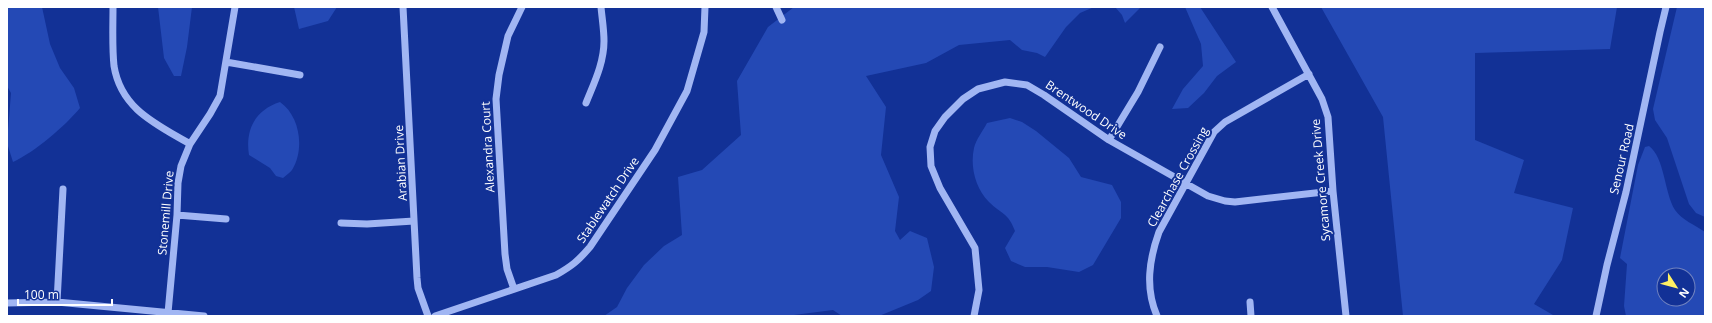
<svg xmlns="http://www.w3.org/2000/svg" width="1712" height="323" font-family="'Open Sans',sans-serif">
	<rect width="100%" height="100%" fill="#123196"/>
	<!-- green -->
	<path fill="#2449b5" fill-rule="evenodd" d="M7,7H42L50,44L60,68L74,88L80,108C65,126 35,152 13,162L7,143L11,93L7,86Z
		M158,7H192L187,47L181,76H174L164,58Z
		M294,7H337L328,21L299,29Z
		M794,7H1094L1080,13L1066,27L1045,57L1037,53L1022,50L1010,40L959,45L926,63L866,76L886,107L881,155L899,197L895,231L900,240L910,231L927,238L934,267L931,291L918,300L879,316H842L833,310L786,316H604L617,307L627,288L644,265L664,246L682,235L678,177L702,170L741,135L737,81L768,27Z
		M1115,7H1141L1125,23L1122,15Z
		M1185,7H1200L1236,62L1217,76L1204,93L1188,108L1172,109L1183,89L1203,66L1201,44Z
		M1321,7H1617L1610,49L1475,53V140L1524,160L1514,193L1573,208L1562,260L1534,304L1553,315L1552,316H1403L1383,117Z
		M1677,7H1705V217L1696,213L1689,204L1667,138L1655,120L1653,109Z
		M280,102C300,116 305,149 292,170C290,173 286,175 283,178L276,176L270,168L249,155C245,130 255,110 280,102Z
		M1010,118L1022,122L1036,131L1069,158L1081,177L1112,185L1121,202V218L1093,265L1079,272L1047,267H1025L1011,261L1005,248L1015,231C1008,212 1001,214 989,202C975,188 970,166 974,148C976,139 983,131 987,123Z
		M1649,146C1665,158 1664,192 1675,210C1682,220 1695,225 1705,232V316H1626L1624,306L1627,264L1620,258L1638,165L1645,147ZM1664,275H1688V299H1664Z"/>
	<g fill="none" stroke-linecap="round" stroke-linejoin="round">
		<!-- minor -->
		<path stroke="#a1b6f3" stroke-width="7" d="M113,7C113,26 112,47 114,66C121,109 156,124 190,144
			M403,7L417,278L418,288L428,316
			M776,7L782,20
			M1272,7L1322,99L1328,117L1333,191L1346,316
			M226,62L300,75
			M586,103C594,83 604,63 604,41C604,30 602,18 601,7
			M1109,140L1138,92L1160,47
			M177,215L226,219
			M341,223L367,224L414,221
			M514,289L507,269L505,254L496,99L499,75L508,36L522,7
			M57,302L63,189
			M1250,302L1251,316
			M7,303L57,302L204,316
			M168,313L177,215L178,183L181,166L190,144L210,114L220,96L235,7
			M435,316L556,275C572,266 578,261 590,247L655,150L687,91L704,32L705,7
			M974,316L979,290L975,248L940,188L931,166L930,147L935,131L945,117L963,99L978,89L1005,82L1027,85L1044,95L1109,140L1208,196L1225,201L1235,202L1333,191
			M1157,316C1145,288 1149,260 1159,232L1214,132L1225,122L1309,74
			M1596,316L1607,265L1626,192L1660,32L1666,7"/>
	</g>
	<g text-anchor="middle" stroke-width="4" stroke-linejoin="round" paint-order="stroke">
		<!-- street labels -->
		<g font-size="12" fill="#fff" stroke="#123196">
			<text transform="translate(1086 110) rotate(34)" y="4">Brentwood Drive</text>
			<text transform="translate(488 147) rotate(-93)" y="4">Alexandra Court</text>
			<text transform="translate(1622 159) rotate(-77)" y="4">Senour Road</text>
			<text transform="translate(401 163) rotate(-93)" y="4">Arabian Drive</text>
			<text transform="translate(1178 177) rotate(-61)" y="4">Clearchase Crossing</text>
			<text transform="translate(1321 180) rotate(-95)" y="4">Sycamore Creek Drive</text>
			<text transform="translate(608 200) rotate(-56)" y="4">Stablewatch Drive</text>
			<text transform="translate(166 213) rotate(-85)" y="4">Stonemill Drive</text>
		</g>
	</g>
	<!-- border -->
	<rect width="1712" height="323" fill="none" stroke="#ffffff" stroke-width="16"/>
	<!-- north arrow -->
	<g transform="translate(1676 287) rotate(126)"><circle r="19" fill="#123196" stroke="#7183c0"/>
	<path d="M0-3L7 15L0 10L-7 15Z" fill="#fff063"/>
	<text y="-6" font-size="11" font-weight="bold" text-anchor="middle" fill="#ffffff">N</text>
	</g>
	<!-- scale -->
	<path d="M18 299v6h94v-6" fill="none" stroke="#ffffff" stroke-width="2"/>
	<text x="24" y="299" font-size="12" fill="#ffffff" stroke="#123196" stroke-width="3" paint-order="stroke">100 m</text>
</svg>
